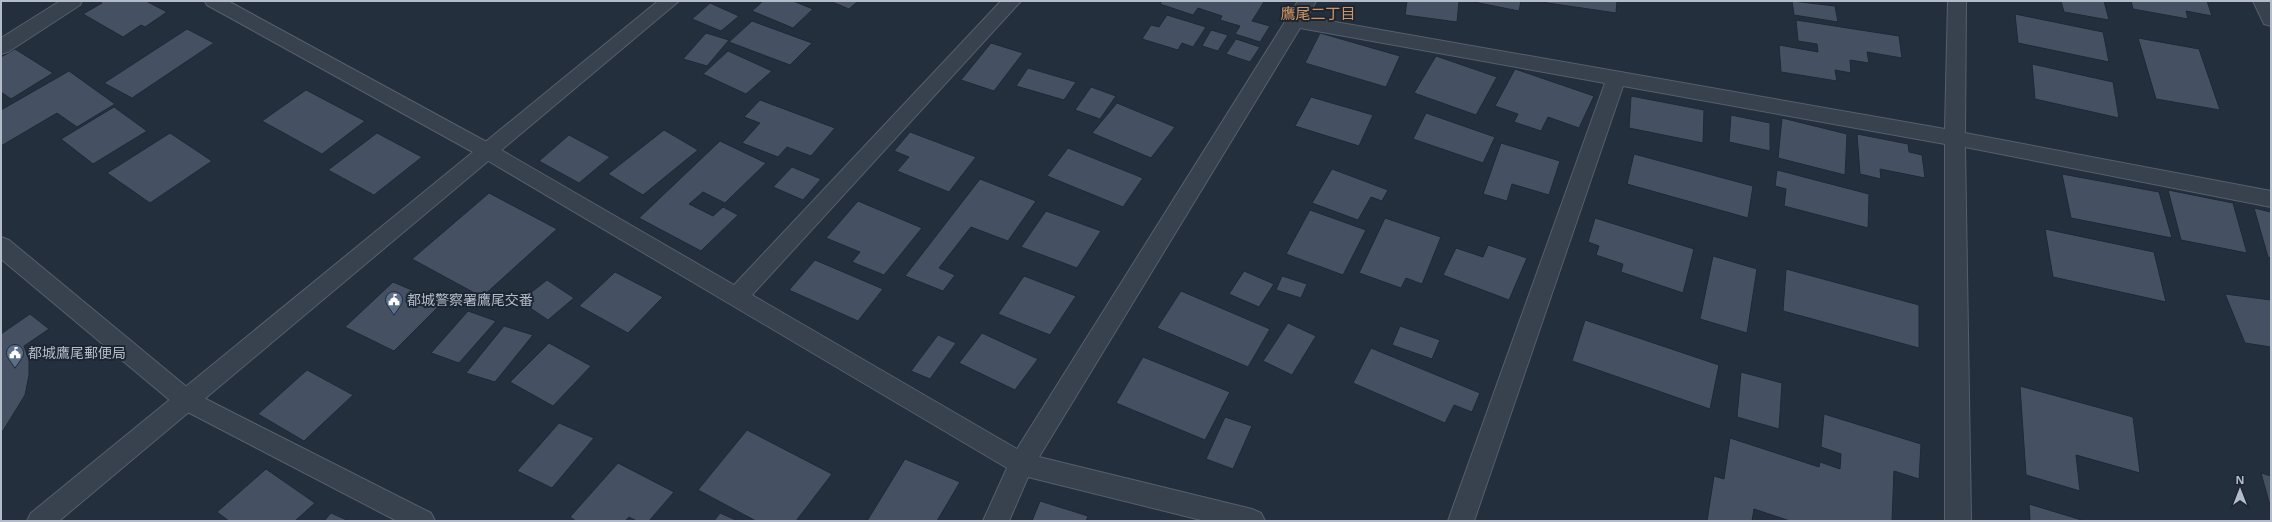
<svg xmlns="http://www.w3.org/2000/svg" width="2272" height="522" font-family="'Noto Sans','Noto Sans JP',sans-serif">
	<rect width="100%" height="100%" fill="#242f3e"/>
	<!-- building -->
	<path fill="#455162" stroke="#1f2835" d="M98,1H146L167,12L145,27L141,25L123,37L83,14L102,3Z
		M763,1H793L813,9L793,28L752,11Z
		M830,1H858L849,9Z
		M1162,1H1260L1264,2L1252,21L1270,26L1260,42L1235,34L1240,26L1220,20L1222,16L1198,8L1193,15L1160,4Z
		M1407,1H1459L1457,22L1405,15Z
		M1469,1H1521L1519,11Z
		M1541,1H1617L1616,13L1541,2Z
		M1792,1L1835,6L1838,22L1794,15Z
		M2061,1H2104L2109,20L2064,12Z
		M2131,1H2207L2212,16L2186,11L2188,19L2133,9Z
		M710,3L739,16L721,31L692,19Z
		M2015,14L2103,32L2109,62L2018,43Z
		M1167,15L1206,27L1193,47L1182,43L1178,50L1142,39L1151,25L1159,27Z
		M1796,20L1899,36L1902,58L1867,52L1869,63L1850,60L1851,73L1835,70L1837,81L1781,72L1779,45L1818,52L1817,44L1798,41Z
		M752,21L812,43L790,65L729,42Z
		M187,29L214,43L132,98L104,83Z
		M1211,30L1228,35L1218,51L1202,46Z
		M706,33L729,40L707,66L683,59Z
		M1320,33L1400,56L1386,87L1305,63Z
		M2138,38L2199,49L2220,110L2156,99Z
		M1236,39L1260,47L1250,62L1226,54Z
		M991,43L1023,53L994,91L961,80Z
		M15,49L53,73L11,99L1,92V57Z
		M728,51L772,71L746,94L703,74Z
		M1436,56L1497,77L1476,115L1414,93Z
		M2032,64L2113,82L2119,118L2035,99Z
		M1028,68L1076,82L1064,100L1016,86Z
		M1515,69L1594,96L1579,128L1548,117L1541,131L1514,122L1518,114L1495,106Z
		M69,71L115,104L77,127L57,113L1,146V110Z
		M1091,87L1116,96L1100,119L1075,110Z
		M306,90L365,121L322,154L262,121Z
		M1631,96L1704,110L1703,143L1629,128Z
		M1311,97L1373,115L1359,146L1295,126Z
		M760,100L835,128L811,156L787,147L778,157L742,143L760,123L744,117Z
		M1117,103L1175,127L1151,158L1092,133Z
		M114,107L147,131L93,164L61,139Z
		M1426,113L1495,137L1483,163L1413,139Z
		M1731,115L1770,123V151L1729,142Z
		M1782,118L1847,134L1845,175L1778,158Z
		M664,130L698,150L643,195L608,174Z
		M910,132L976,157L949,192L897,171L909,157L894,151Z
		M170,133L212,161L150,203L107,173Z
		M377,133L422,157L374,195L328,170Z
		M1857,134L1908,144L1909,152L1922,155L1925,178L1880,169L1881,179L1860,174Z
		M569,135L610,157L579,183L539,161Z
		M720,141L766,163L725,203L703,192L689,204L713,216L723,207L738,215L701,251L639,218Z
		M1501,143L1560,161L1549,195L1512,184L1507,201L1483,194Z
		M1068,148L1143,178L1123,207L1047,176Z
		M1634,154L1753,186L1748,218L1627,184Z
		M792,167L821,179L803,200L773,187Z
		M1332,169L1388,190L1382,201L1371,197L1358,220L1312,203Z
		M1777,170L1869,194L1868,228L1784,206L1786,189L1775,186Z
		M2062,174L2159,192L2172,238L2071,218Z
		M980,179L1036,201L1008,241L971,227L939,268L955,275L943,291L905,276Z
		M2168,190L2233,203L2247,253L2181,240Z
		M489,193L557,229L482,297L412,259Z
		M858,201L922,228L884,275L852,262L860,252L826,238Z
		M2254,208L2271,212V258L2268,257Z
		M1310,210L1366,230L1343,275L1286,254Z
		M1046,211L1101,231L1077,268L1021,247Z
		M1385,218L1441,237L1422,284L1406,278L1401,288L1359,273Z
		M1595,218L1694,249L1683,293L1621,272L1623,264L1596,255L1599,246L1588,242Z
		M2045,229L2154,252L2166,302L2053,277Z
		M1488,245L1527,258L1509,300L1443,275L1456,248L1483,257Z
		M1713,256L1757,269L1747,333L1700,319Z
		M815,260L883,289L858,321L789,290Z
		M1786,269L1919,305V348L1783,311Z
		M1244,271L1274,284L1259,307L1229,294Z
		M615,272L663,297L628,333L579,306Z
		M1024,276L1076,296L1050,335L998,314Z
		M1282,276L1307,284L1301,298L1276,290Z
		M547,280L574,298L548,320L520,301Z
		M393,282L442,303L394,351L345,327Z
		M1181,291L1270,329L1248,367L1157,328Z
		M2225,294L2271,300V347L2245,343Z
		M468,311L496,321L459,363L431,353Z
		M30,314L49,329L24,346L29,360V375L25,395L1,434V334Z
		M1585,320L1719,365L1710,409L1572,361Z
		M1288,323L1316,336L1292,375L1263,361Z
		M504,326L533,335L495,382L466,373Z
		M1400,326L1440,340L1432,359L1392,345Z
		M982,333L1038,359L1015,390L959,363Z
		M938,335L956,343L930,379L911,371Z
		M549,343L591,366L553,406L510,382Z
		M1371,348L1480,393L1472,412L1454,405L1445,423L1353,383Z
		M1143,357L1230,392L1205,440L1116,403Z
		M307,370L353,395L304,441L258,414Z
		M1741,372L1782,383L1779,429L1737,417Z
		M2020,386L2133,417L2140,473L2076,455L2080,491L2026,475Z
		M1824,414L1921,444L1919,479L1894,471L1892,521H1790L1754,509L1752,521H1707L1714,476L1724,479L1730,438L1819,467L1820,462L1840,469L1841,454L1821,447Z
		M1225,417L1252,426L1233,469L1206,459Z
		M559,423L594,438L552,488L517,471Z
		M747,430L832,474L796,521H756L698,490Z
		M905,459L960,482L937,521H867Z
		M618,463L674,492L649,521H637L629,517L625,521H576L570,517Z
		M266,469L315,503L295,521H229L217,512Z
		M2261,473L2271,476V509Z
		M1040,501L1088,516L1086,521H1032Z
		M2029,504L2085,521H2030Z
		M331,513L349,521H324Z
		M720,513L738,521H714Z"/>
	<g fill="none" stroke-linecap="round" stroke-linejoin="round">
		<defs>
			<path id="minor" d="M60,1H82L80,5L8,52L1,54V38Z
				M205,1H228L494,146L734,285L1001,1H1021L752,295L1017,449L1298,1H1316L1307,17L1945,129L1948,1H1966L1965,133L2271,191V207L1965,147L1971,521H1945V144L1623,86L1474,521H1448L1605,83L1300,28L1039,457L1252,509L1261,513L1265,521H1205L1028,477L1009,521H983L1007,468L480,156L207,5Z
				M2253,1H2271V26L2264,24Z
				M1,237L9,240L194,393L431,513L435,521H397L178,407L1,259Z"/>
			<path id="tertiary" d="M658,1H679L59,521H27L31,513Z"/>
		</defs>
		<!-- minor casing -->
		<use href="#minor" stroke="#565f6c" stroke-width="2"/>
		<!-- tertiary casing -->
		<use href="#tertiary" stroke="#565f6c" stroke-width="2"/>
		<!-- minor -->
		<use href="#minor" fill="#38414e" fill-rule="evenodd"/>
		<!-- tertiary -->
		<use href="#tertiary" fill="#38414e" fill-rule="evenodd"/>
	</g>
	<!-- icons -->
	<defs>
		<symbol id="civic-pin" viewBox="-11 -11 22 30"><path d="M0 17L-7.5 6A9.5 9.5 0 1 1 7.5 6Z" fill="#5c6f8a" stroke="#1d2633"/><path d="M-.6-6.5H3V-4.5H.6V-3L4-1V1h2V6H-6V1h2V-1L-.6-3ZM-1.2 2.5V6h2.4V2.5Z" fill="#fff"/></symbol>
	</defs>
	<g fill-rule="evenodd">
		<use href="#civic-pin" x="384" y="290" width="20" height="27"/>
		<use href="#civic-pin" x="5" y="343" width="20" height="27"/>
	</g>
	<g text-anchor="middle" stroke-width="4" stroke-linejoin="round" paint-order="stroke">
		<!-- poi labels -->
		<g font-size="14" fill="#b4bcc9" stroke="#1d2633" text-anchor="start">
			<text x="407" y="305">都城警察署鷹尾交番</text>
			<text x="28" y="358">都城鷹尾郵便局</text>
		</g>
		<!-- neighbourhood labels -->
		<g font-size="15" fill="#d59563" stroke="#1d2633">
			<text x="1318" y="19">鷹尾二丁目</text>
		</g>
	</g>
	<!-- border -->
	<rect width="2272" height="522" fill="none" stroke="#b4bcc9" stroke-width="4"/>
	<!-- north arrow -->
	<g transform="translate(2240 490)" stroke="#1d2633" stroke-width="3" paint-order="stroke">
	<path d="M0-3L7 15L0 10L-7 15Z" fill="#b4bcc9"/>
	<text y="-6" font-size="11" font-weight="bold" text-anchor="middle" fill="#b4bcc9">N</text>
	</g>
</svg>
